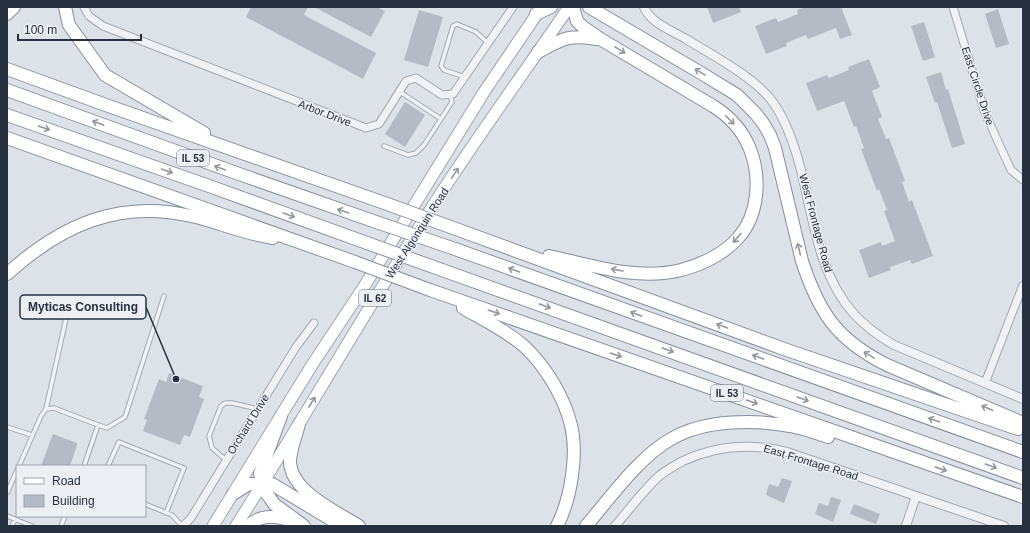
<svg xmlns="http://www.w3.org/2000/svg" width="1030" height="533" font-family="Helvetica,sans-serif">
	<rect width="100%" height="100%" fill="#dde2e8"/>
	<!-- building -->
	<path fill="#b4bbc5" d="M251,7H308L304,15L376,53L363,79L246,17Z
		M314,7H377L385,11L371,37Z
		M707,7H739L741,12L713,23Z
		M806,7H841L852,35L840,39L836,28L808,39L806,35L786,43L787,46L766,54L755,26L776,18L778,22L798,14L797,10Z
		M998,9L1009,44L996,48L985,14Z
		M419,10L443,17L428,67L404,60Z
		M924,22L935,57L923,61L911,26Z
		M869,59L880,87L872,91L882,117L878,119L886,139L889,138L905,181L902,182L909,202L912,200L933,256L912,264L910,260L890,267L891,270L869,278L859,250L881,242L882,246L895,241L884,211L887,210L879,189L877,191L861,149L864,148L856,126L854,127L844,101L817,111L806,83L827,75L829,78L849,70L848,67Z
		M941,72L946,90L948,89L965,144L952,148L937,102L935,103L926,77Z
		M405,102L425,115L405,147L385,134Z
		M169,373L203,386L199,397L204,399L190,437L184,435L180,445L143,431L147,420L144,419L159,379L166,382Z
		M53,434L77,443V445L70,466H41Z
		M782,478L792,481L784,503L766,495L769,484L778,487Z
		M831,497L841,500L833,522L815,514L819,503L828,506Z
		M854,504L880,514L876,524L850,514Z"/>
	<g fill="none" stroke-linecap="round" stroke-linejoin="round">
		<defs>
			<path id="service" d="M465,77L444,70L441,66L453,26L457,24L476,32L488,43
				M400,92L441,119
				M384,146L408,155L416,153L424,145L452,102L450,95
				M46,409L69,305
				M98,425L107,428L125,417L164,296
				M7,427L32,435
				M226,460L212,448L209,436L221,406L225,403H232L258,409
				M19,466L41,416L46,409L54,408L98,425L84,466
				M108,466L119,442L184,468L166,513
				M7,493L17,470
				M145,504L172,515L182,526
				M7,516L32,526
				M12,526L15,519
				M61,526L65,516"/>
			<path id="minor" d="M84,7L89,16L103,26L366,128L379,124L406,81L416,78L442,95L453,94L513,7
				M953,7L985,113L1011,170L1023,180
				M985,383L1023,285
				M183,526L191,518L296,347L314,323"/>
			<path id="tertiary" d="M644,7C650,23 673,31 686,39C712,55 754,77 772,101C787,121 795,147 801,170C813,219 819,275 854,314C865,326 880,337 894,345L1023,399
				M615,526C629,510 642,492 657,478C664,471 674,466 683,461C717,445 751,443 787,452L1004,526
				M906,526L916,496"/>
			<path id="primary" d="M213,526L312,365L365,285L484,92L541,8
				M236,526C303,420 366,310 434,204C477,137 524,73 569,7"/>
			<path id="motorway" d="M65,7L69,25L105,75L204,133
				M589,7L701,73L737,95L756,114L763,123L770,135L775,148L802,261C819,313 837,340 887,365L1023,423
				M7,14L14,7
				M536,14L551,7
				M538,52C562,39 569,34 597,39
				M7,69L103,104L390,205
				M7,90L239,174L379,223
				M7,115L209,186L367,243
				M7,138L355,262
				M467,233L784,349L1018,429
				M455,249L1023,452
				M549,256C591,265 637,281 681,270C701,265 724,254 738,238C759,215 761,177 750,149C743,131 729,116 713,106L602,40L583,27L577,21L573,7
				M442,270L1023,478
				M7,274C60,226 118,199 191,216C219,222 244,234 273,238
				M430,290L1023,497
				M463,308C484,320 507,331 525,347C546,367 564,397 571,425C578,455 571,499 557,526
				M281,416L260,473L266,493L270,498L274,504L304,526
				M299,424C296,436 291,448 290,460C289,491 337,512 359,526
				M233,494L249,484H272L342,526
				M248,526C262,513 278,516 294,522
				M586,526C610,498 639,457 671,439C705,419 757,419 795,427C806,429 817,433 828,437"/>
		</defs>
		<!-- service casing -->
		<use href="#service" stroke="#a2a9b2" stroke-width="5.5"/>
		<!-- minor casing -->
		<use href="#minor" stroke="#a2a9b2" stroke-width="9"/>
		<!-- tertiary casing -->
		<use href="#tertiary" stroke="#a2a9b2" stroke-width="10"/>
		<!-- primary casing -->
		<use href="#primary" stroke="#9ca6b4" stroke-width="13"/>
		<!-- motorway casing -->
		<use href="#motorway" stroke="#848f9f" stroke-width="14"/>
		<!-- service -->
		<use href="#service" stroke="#f0f2f6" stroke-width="3.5"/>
		<!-- minor -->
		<use href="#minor" stroke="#f0f2f6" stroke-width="7"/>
		<!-- tertiary -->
		<use href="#tertiary" stroke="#f0f2f6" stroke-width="8"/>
		<!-- primary -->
		<use href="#primary" stroke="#fff" stroke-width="11"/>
		<!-- motorway -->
		<use href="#motorway" stroke="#fff" stroke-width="12"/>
		<defs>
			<path id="motorway-bridge" d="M390,205L467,233
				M379,223L455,249
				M367,243L442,270
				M355,262L430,290"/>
		</defs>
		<!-- motorway-bridge casing -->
		<use href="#motorway-bridge" stroke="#848f9f" stroke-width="14" stroke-linecap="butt"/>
		<!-- motorway-bridge -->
		<use href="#motorway-bridge" stroke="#fff" stroke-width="12"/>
	</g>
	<!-- one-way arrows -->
	<defs><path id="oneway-shaft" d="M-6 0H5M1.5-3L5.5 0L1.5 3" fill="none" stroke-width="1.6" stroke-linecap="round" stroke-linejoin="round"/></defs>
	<g stroke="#92989f">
		<use href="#oneway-shaft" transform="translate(620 50) rotate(31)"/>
		<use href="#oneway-shaft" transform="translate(700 72) rotate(-149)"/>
		<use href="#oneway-shaft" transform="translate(730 120) rotate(46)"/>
		<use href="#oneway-shaft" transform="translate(98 123) rotate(-160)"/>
		<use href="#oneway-shaft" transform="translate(44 128) rotate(19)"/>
		<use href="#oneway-shaft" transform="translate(220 168) rotate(-160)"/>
		<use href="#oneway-shaft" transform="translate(167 171) rotate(19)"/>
		<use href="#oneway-shaft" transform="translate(455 173) rotate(-56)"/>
		<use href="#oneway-shaft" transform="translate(343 211) rotate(-161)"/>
		<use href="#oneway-shaft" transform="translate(289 215) rotate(20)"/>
		<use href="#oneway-shaft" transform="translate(737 238) rotate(131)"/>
		<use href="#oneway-shaft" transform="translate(799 249) rotate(-103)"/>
		<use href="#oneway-shaft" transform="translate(514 270) rotate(-160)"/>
		<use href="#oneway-shaft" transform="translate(617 270) rotate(-170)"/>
		<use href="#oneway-shaft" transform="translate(545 306) rotate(20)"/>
		<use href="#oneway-shaft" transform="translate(494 312) rotate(19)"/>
		<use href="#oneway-shaft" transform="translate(636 314) rotate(-160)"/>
		<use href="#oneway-shaft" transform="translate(722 326) rotate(-160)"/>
		<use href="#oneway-shaft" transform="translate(668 350) rotate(20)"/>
		<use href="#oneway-shaft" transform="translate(616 355) rotate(19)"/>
		<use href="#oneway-shaft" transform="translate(869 355) rotate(-149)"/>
		<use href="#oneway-shaft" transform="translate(758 357) rotate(-160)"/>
		<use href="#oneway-shaft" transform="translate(803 399) rotate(20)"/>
		<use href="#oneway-shaft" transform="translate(312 402) rotate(-59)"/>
		<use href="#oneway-shaft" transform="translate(752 402) rotate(19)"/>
		<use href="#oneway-shaft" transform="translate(987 408) rotate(-157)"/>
		<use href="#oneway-shaft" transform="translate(934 420) rotate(-160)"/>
		<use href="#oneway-shaft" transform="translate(991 466) rotate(20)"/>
		<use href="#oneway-shaft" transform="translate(941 469) rotate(19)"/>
	</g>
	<g text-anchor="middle" stroke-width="3" stroke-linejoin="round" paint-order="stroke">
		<!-- shield labels -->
		<g fill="#ecf0f5" stroke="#616a76" stroke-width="1">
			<rect x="177" y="150" width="32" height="16" rx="3"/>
			<rect x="359" y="290" width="32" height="16" rx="3"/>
			<rect x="711" y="385" width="32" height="16" rx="3"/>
		</g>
		<g font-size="10" font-weight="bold" fill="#26303f">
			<text x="193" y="162">IL 53</text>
			<text x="375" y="302">IL 62</text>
			<text x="727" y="397">IL 53</text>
		</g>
		<!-- street labels -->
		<g font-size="11" fill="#26303f" stroke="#ecf0f5">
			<text transform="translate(978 86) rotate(72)" y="4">East Circle Drive</text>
			<text transform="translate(325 113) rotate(21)" y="4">Arbor Drive</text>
			<text transform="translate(816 223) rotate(75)" y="4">West Frontage Road</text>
			<text transform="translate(417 233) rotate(-57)" y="4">West Algonquin Road</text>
			<text transform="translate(248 424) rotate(-58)" y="4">Orchard Drive</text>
			<text transform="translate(811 462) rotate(17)" y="4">East Frontage Road</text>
		</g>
	</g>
	<!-- callouts -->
	<path fill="none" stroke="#26303f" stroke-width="1.5" d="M176 379L146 307"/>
	<circle fill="#26303f" stroke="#ecf0f5" stroke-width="1.5" cx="176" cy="379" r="4"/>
	<rect fill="#ecf0f5" stroke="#26303f" stroke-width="1.5" x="20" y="295" width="126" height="24" rx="4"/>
	<g font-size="12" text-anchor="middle" font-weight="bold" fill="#26303f">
		<text x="83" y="311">Myticas Consulting</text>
	</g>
	<!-- border -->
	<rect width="1030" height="533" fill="none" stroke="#26303f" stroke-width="16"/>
	<!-- legend -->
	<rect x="16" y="465" width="130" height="52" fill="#ecf0f5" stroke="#9da3ac"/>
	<rect x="24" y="478" width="20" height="6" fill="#ffffff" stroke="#9da3ac"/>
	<text x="52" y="485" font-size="12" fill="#26303f">Road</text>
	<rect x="24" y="495" width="20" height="12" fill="#b4bbc5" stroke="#9da3ac"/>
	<text x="52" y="505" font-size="12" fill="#26303f">Building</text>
	<!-- scale -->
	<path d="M18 34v6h123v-6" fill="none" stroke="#26303f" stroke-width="2"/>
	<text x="24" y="34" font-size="12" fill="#26303f" stroke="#ecf0f5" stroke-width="3" paint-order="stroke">100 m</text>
</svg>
